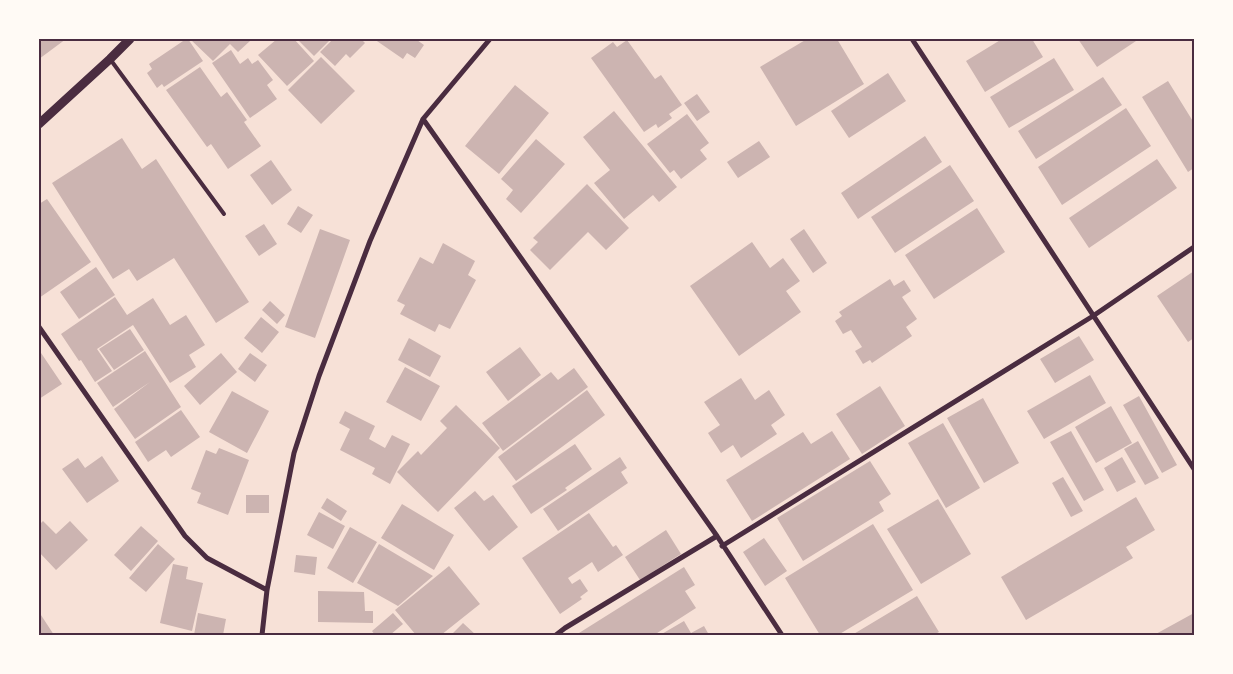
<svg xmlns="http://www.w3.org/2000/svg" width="1233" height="674" font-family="'Asap Condensed',sans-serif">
	<rect width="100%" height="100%" fill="#f7e1d7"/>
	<!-- building -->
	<path fill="#ccb4b1" d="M44,39H66L39,59V43Z
		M186,39H188L203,61L164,87L162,84L157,88L147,73L152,69L149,64Z
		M190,39H248L250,41L238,52L230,44L213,61Z
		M277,39H294L314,61L287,86L258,55Z
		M297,39H331L314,56Z
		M333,39H361L365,43L350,58L346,54L335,66L320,52Z
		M374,39H418L417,40L424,45L415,58L407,53L403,59Z
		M807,39H837L864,84L796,126L760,67Z
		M1002,39H1032L1043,57L985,92L966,61Z
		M1078,39H1139L1097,67Z
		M627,40L655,79L661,75L682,105L669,114L672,118L658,128L656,124L644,132L591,58L613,42L617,47Z
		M231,50L240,64L248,58L252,64L258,60L273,80L267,85L277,99L250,118L212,63Z
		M321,57L355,91L321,124L288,90Z
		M1054,58L1074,90L1009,128L990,97Z
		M200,67L221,97L227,92L247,120L244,122L261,146L228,169L211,144L207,147L166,90Z
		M888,73L906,101L849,138L831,111Z
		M1103,77L1122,105L1036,159L1018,131Z
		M1168,81L1194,123V168L1188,172L1142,97Z
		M515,85L549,113L499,174L465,146Z
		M697,94L710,112L697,121L684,103Z
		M1126,108L1151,146L1062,205L1038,167Z
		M614,111L677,187L659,202L653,195L624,219L594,183L610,170L583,137Z
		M687,114L709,143L700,150L707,159L681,179L674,170L670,173L647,144Z
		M925,136L942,162L858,219L841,193Z
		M122,138L142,169L156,159L249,302L216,323L174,258L137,281L129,269L113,279L52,183Z
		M536,139L565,164L521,213L506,199L513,190L501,179Z
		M759,141L770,157L738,178L727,162Z
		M1157,159L1177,188L1089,248L1069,218Z
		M271,160L292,190L272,205L250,175Z
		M950,165L974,201L895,253L871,217Z
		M587,184L629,228L606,250L588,232L550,270L530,250L538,242L533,238Z
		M47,199L91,262L39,298V204Z
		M298,206L313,215L301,233L287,224Z
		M977,208L1005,252L934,299L905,255Z
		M264,224L277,244L259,256L245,236Z
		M320,229L350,240L315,338L285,327Z
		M804,229L827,263L813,273L790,239Z
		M752,242L770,268L783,258L800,281L786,291L801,312L739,356L690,286Z
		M443,243L475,261L468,275L476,280L450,329L439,324L435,332L400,314L405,305L397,301L420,257L433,264Z
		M96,267L115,295L79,319L60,292Z
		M1194,271V338L1188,342L1157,296Z
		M890,279L894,286L904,280L911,291L902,297L917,319L906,327L912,336L872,363L870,360L863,364L855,351L862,347L851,330L843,334L835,321L842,316L839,312Z
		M115,297L127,315L153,298L170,325L186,315L205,345L189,355L196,367L170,383L133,325L97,349L112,371L95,382L81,360L79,361L61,334Z
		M270,301L285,315L277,324L262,310Z
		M261,317L279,332L262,353L244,338Z
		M130,329L144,350L114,370L99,349Z
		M1079,336L1094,360L1055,383L1040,359Z
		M409,338L441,356L430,377L398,360Z
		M520,347L541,375L508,401L486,372Z
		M39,350L62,384L39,399Z
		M145,351L181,407L135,439L114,409L150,382L113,407L97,383Z
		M221,353L237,372L200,405L184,386Z
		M250,353L267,365L255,382L238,369Z
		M405,367L440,386L421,421L386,402Z
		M574,368L588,387L503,451L482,423L551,372L558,380Z
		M1090,375L1106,403L1044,439L1027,411Z
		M741,378L755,400L769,390L785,415L771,425L777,434L741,458L733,445L721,453L708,433L720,425L704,402Z
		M880,386L905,426L862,454L836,414Z
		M587,390L605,415L516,481L498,457Z
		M232,391L269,411L247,453L209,432Z
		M1139,396L1177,465L1162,473L1123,405Z
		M983,398L1019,463L984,483L947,418Z
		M456,405L500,448L438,512L397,472L418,451L421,455L447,428L440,421Z
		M1111,406L1132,443L1096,463L1075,427Z
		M181,410L200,437L171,457L166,450L148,462L135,442Z
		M345,411L375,426L369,439L385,448L392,435L410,444L390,484L372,474L375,468L340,450L350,429L339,423Z
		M943,423L980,488L946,508L908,443Z
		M832,431L850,459L752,521L726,480L803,432L811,444Z
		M1071,431L1104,490L1084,501L1050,442Z
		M1138,441L1159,478L1145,485L1124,449Z
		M575,444L592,469L565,488L567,490L531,514L512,486Z
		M219,448L249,460L228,515L197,503L201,493L191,489L206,450L216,454Z
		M102,456L119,481L87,503L62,469L78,458L85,468Z
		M620,457L627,468L621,472L628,483L558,531L543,509Z
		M1122,457L1136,482L1117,492L1104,468Z
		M870,461L891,494L879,502L884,511L803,561L777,518Z
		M1063,477L1083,511L1071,517L1052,483Z
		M475,491L484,501L493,495L518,527L489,551L454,508Z
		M246,495H269V513H246Z
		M1136,497L1155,530L1126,547L1133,558L1026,620L1001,577Z
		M327,498L347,511L341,521L321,508Z
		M938,499L971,554L921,584L887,529Z
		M402,504L454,535L434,570L381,538Z
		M319,512L345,526L333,549L307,535Z
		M589,513L613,547L616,545L623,555L598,572L592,562L568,578L572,584L580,579L588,591L580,597L582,599L560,614L522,558Z
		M43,521L56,534L70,521L88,540L56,570L39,552V525Z
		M873,524L913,590L838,635H820L785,578Z
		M141,526L158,541L131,571L114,555Z
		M350,527L377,542L353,583L327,568Z
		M666,530L681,554L640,580L625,557Z
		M764,538L787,571L765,586L743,552Z
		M158,544L175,559L146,592L129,578Z
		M379,544L433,576L398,606L357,583Z
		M296,555L317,557L315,575L294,572Z
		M173,564L188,567L186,579L203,583L192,631L160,623Z
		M449,566L480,604L441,635H416L395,610Z
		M684,567L695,585L685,591L696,608L654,635H581L579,633Z
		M318,591L364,592L365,611H373V623L318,622Z
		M917,596L939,632L933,635H852Z
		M39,612L54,635H39Z
		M198,613L226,619L223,635H194Z
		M393,613L403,624L390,635H375L372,631Z
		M1194,613V635H1154Z
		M684,621L691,633L704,626L709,635H660Z
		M463,623L476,635H451Z"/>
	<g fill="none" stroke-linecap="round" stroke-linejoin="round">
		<!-- service -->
		<path stroke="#4a2c40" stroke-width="4" d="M110,59L224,214"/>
		<!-- minor -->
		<path stroke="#4a2c40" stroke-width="5" d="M912,39L1194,469
			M423,119L717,536L782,635
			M39,327L185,536L207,558L267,590
			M722,546L1093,316L1194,247
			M262,635L267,590L294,453L319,376L370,241L423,119L490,39
			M556,635L565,628L717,536"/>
		<!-- tertiary -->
		<path stroke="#4a2c40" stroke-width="9" d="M39,124L110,59L130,39"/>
	</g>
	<!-- border -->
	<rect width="1233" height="674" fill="none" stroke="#fffaf5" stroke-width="80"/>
	<rect x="40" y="40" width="1153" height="594" fill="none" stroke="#4a2c40" stroke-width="2"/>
</svg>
